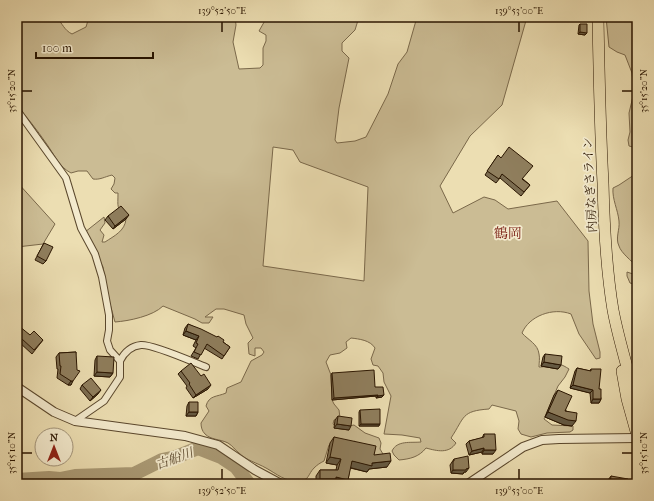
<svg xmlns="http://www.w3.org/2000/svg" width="654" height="501" font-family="'IM FELL French Canon','Noto Serif JP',serif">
	<rect width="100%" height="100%" fill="#ecdeb2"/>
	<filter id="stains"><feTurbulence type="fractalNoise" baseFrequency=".005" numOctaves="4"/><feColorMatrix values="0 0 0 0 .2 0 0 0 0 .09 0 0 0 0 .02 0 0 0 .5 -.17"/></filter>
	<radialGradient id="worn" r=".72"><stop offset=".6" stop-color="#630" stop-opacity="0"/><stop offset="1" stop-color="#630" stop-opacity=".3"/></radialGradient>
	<!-- green -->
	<path fill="#cbbc94" stroke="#7a684a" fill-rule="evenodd" d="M17,17H56C63,24 64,30 72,34L86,27L89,17H235L236,25L233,42L239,69L260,68L263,65V48L266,41V35L259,31L267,17H359L355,30L342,43V51L349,58L339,108L335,140L337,143L355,141L366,137L388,94L398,64L407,52L417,17H527L502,105L470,136L440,186L453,213L484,197L495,200L508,209L557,201L588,241L589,291L593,324L600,352V358L596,359L579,334L571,314C553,307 529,316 522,333C528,340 538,344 539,354C540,358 539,363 539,367C554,367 554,359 569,369L565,377L558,386L544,419L552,425L573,426V430L570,432L547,433L531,437L521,434L518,429L519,421L516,411L492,405L489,409C461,411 465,417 451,438L456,443C449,454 437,451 426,448C419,457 410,459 399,460L394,455L392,451C397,440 411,443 421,442L420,438L402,435L384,434L391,396L384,382L383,373L378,366L373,365L371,359L375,348C370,340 359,339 351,338L346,342L347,348L340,353L330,355L326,362L331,375L332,400L334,404L339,410L340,418L334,420L333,424L338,428L354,425L365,433L379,438L381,443L380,449L386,459L377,460L359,444L354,441L352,443H335L329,445L324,461C320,463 317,465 314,468C308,474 309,481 299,481C285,482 277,474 266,468C257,463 246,460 239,453C235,450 233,446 228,443C220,439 211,440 205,434C202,431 201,427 201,423L209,411L206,406C209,395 217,397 226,393L227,388L241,382L251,361L262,355L264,352L261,348H255V356L249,354L248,343L253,338L246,324L244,315L224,309H216L205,317H213L209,323H202L195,319L163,306C153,316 129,321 115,322L107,293L103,267L85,232L104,217L105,223L100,230L104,235L102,242H105C114,236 125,231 126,219C116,206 118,208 118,193H115L111,189L114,184L115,178L112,175C104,177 100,180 93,179L87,171H78L71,173C59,167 54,154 46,143C37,130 27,117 17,106ZM273,147L293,150L300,162L368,187L364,281L263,266Z
		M606,17H637V148L629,146L628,140L630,132L629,113L634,92L632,73L625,55L617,52L609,47Z
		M637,173V267C632,261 621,253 619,246C615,238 620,230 619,221C618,210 612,199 613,188L619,185Z
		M17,182L55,224L43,244L17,247Z
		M627,272L633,274L637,272V285L630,283L627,276Z"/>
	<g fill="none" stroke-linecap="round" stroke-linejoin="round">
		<!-- river -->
		<path stroke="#aa9a75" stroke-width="14" d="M17,480L49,478L60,479L75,476L134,474L162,460L176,457L198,448L221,457L236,467L249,484"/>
		<defs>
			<path id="minor" d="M17,110L66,178L81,228L95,254L102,277L109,315V330L107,341L110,350L120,361V377L104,401L75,421
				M120,361C124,353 131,346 141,345C153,344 193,362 206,367"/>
			<path id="tertiary" d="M17,387L54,412L75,421L185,436L218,445L255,470L281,484
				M468,484L523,447L542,440L559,439L637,438"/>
			<path id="trunk" d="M598,17C599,73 600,128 603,183C604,225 606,268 613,310C619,342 629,372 637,404
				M622,371L627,399L637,435"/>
		</defs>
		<!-- minor casing -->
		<use href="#minor" stroke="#5a472c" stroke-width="8"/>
		<!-- tertiary casing -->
		<use href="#tertiary" stroke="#5a472c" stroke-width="10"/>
		<!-- trunk casing -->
		<use href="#trunk" stroke="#2a1500" stroke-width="12"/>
		<!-- minor -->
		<use href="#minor" stroke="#f3eacd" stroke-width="6"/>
		<!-- tertiary -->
		<use href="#tertiary" stroke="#f3eacd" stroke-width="8"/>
		<!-- trunk -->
		<use href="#trunk" stroke="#ecdeb2" stroke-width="11"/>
	</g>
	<!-- wall -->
	<path fill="#7b6c50" stroke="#2a1500" d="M580,24L585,35L578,34L579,25Z
		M498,155L523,179L530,185L521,196L500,178L496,183L485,175Z
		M108,216L126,219L113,229L105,220Z
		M44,243L46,261L43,264L35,260Z
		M188,324L223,342L230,347L222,359L204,348L198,359L191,356L196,348L193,346L196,340L183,335L185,328Z
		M17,328L30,335L43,340L32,354L19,342L17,345Z
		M76,352L71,385H68L57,378L58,369H57L56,357L59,353Z
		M545,354L561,365L558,369L541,366L543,357Z
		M97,356L113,373L110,377L94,376L95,360Z
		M577,368L590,371L591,369L599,389L601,399L599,403H591L590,393L570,388L575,371Z
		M181,371L208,389L193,398L186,388L187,386L178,374Z
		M332,373L375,387L384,395L382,397L376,398V396L332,400L331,375Z
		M82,385L98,394L90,401L80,389Z
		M558,390L572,426L564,425L545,417L554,395Z
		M189,402L198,412L196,416H186L187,406Z
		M360,410L379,426H359V412Z
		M338,416L349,430L334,428L335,420Z
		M484,434L493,454H482V452L469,455L466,444L469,441L482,438Z
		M334,437L374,455L387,467L369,469L367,472L350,468L348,480L345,484L333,483L332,484H316V476L320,470H336L337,465L326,463L330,443Z
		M454,459L466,472H464L463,474L451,473L450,465Z
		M611,476L627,484H608V480Z"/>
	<!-- shaded-wall -->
	<path fill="#645841" stroke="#2a1500" d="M580,32L587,33L585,35L578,34Z
		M129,215L126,219L113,229L115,226Z
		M186,331L199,336L196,340L183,335Z
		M544,362L561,365L558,369L541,366Z
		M97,372L113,373L110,377L94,376Z
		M71,381H73L71,385H68Z
		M211,385L208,389L193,398L196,395Z
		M573,385L593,390L590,393L570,388Z
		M101,390L98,394L90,401L93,397Z
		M378,395L376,396L332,400L334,398Z
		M384,395L382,397L376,398L378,396Z
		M593,399H601L599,403H591Z
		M189,412H198L196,416H186Z
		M548,412L576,421L572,426L564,425L545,417Z
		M337,424L351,426L349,430L334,428Z
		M361,424H380L379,426H359Z
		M484,448L482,452L469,455L472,451Z
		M484,450H496L493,454H482Z
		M330,457L341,459L337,465L326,463Z
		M352,461L372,463L391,461L387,467L369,469L367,472L348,467Z
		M469,468L466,472H464L463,474L451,473L453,470Z
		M336,477L348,480L345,484L333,483L332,484H316L320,479Z"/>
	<!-- building -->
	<path fill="#8f7e5d" stroke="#2a1500" d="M580,24H587V33L580,32Z
		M509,147L533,166L522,179L530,185L524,192L502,174L499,179L487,171L498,155L501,158Z
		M121,206L129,215L115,226L108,216Z
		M44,243L53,247L46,261L37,256Z
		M188,324L201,329L217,337L218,336L224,340L223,342L230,347L224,356L207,344L201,355L194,352L198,344L196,343L199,336L186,331Z
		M19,326L30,335L34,331L43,340L34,350L22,339L17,344V328Z
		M76,352L77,370L80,371L73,381H71L60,374L61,366H60L59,353Z
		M545,354L562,356L561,365L544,362Z
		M97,356L114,357L113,373L97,372Z
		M191,363L201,376L204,374L211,385L196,395L189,384L190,383L181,371Z
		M577,368L591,371V369H601L599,389H601V399H593V390L573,385Z
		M374,370L375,387H383L384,395L378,396V395L334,398L332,373Z
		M91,378L101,390L93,397L82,385Z
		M558,390L572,396L565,411L577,413L576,421L568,420L548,412Z
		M189,402H198V412H189Z
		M380,409V424H361L360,410Z
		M338,416L352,418L351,426L337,424Z
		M484,434H495L496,450H484V448L472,451L469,441L484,437Z
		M334,437L376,446L374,455L390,453L391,461L372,463V466L352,461L348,480L336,477V479H320V470H338L341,459L330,457Z
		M468,456L469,468L466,469V470H453V461H454V459Z
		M611,476L628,479L627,484H610Z"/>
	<!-- ticks -->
	<path fill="none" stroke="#2a1500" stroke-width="1.5" d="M222,22V32M519,22V32M22,91H32M622,91H632M22,453H32M622,453H632M222,469V479M519,469V479"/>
	<g text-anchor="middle" stroke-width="3.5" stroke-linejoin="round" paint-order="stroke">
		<!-- street labels -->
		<g font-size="12" fill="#2a1500" stroke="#f3eacd">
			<text transform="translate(590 185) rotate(-93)" y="4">内房なぎさライン</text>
		</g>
		<!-- water labels -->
		<g font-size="13" font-style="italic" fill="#5d4a2f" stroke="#f3eacd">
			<text transform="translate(174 458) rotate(-20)" y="5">古船川</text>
		</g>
		<!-- quarter labels -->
		<g font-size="14" fill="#7a1f14" stroke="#f3eacd">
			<text x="508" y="238">鶴岡</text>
		</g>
	</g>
	<!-- margin -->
	<rect width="654" height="501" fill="none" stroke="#ecdeb2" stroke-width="44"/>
	<!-- north arrow -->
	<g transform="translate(54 447)"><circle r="19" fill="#f3eacd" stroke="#a3957b"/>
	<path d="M0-3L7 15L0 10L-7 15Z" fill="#8f2418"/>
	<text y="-6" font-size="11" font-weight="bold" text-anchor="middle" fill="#2a1500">N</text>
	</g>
	<!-- scale -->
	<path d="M36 52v6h117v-6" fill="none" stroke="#2a1500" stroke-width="2"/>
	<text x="42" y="52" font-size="12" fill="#2a1500" stroke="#f3eacd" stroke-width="3" paint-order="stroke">100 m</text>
	<rect x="22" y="22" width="610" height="457" fill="none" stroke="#2a1500" stroke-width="1.5"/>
	<g font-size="10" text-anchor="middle" fill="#2a1500">
		<text x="222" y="14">139°52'50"E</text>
		<text x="519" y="14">139°53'00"E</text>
		<text transform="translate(11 91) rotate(-90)" y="4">35°15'20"N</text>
		<text transform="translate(643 91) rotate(-90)" y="4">35°15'20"N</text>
		<text transform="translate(11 453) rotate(-90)" y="4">35°15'10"N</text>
		<text transform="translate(643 453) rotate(-90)" y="4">35°15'10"N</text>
		<text x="222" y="494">139°52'50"E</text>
		<text x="519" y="494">139°53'00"E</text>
	</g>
	<rect width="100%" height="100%" filter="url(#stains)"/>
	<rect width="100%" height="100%" fill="url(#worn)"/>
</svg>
